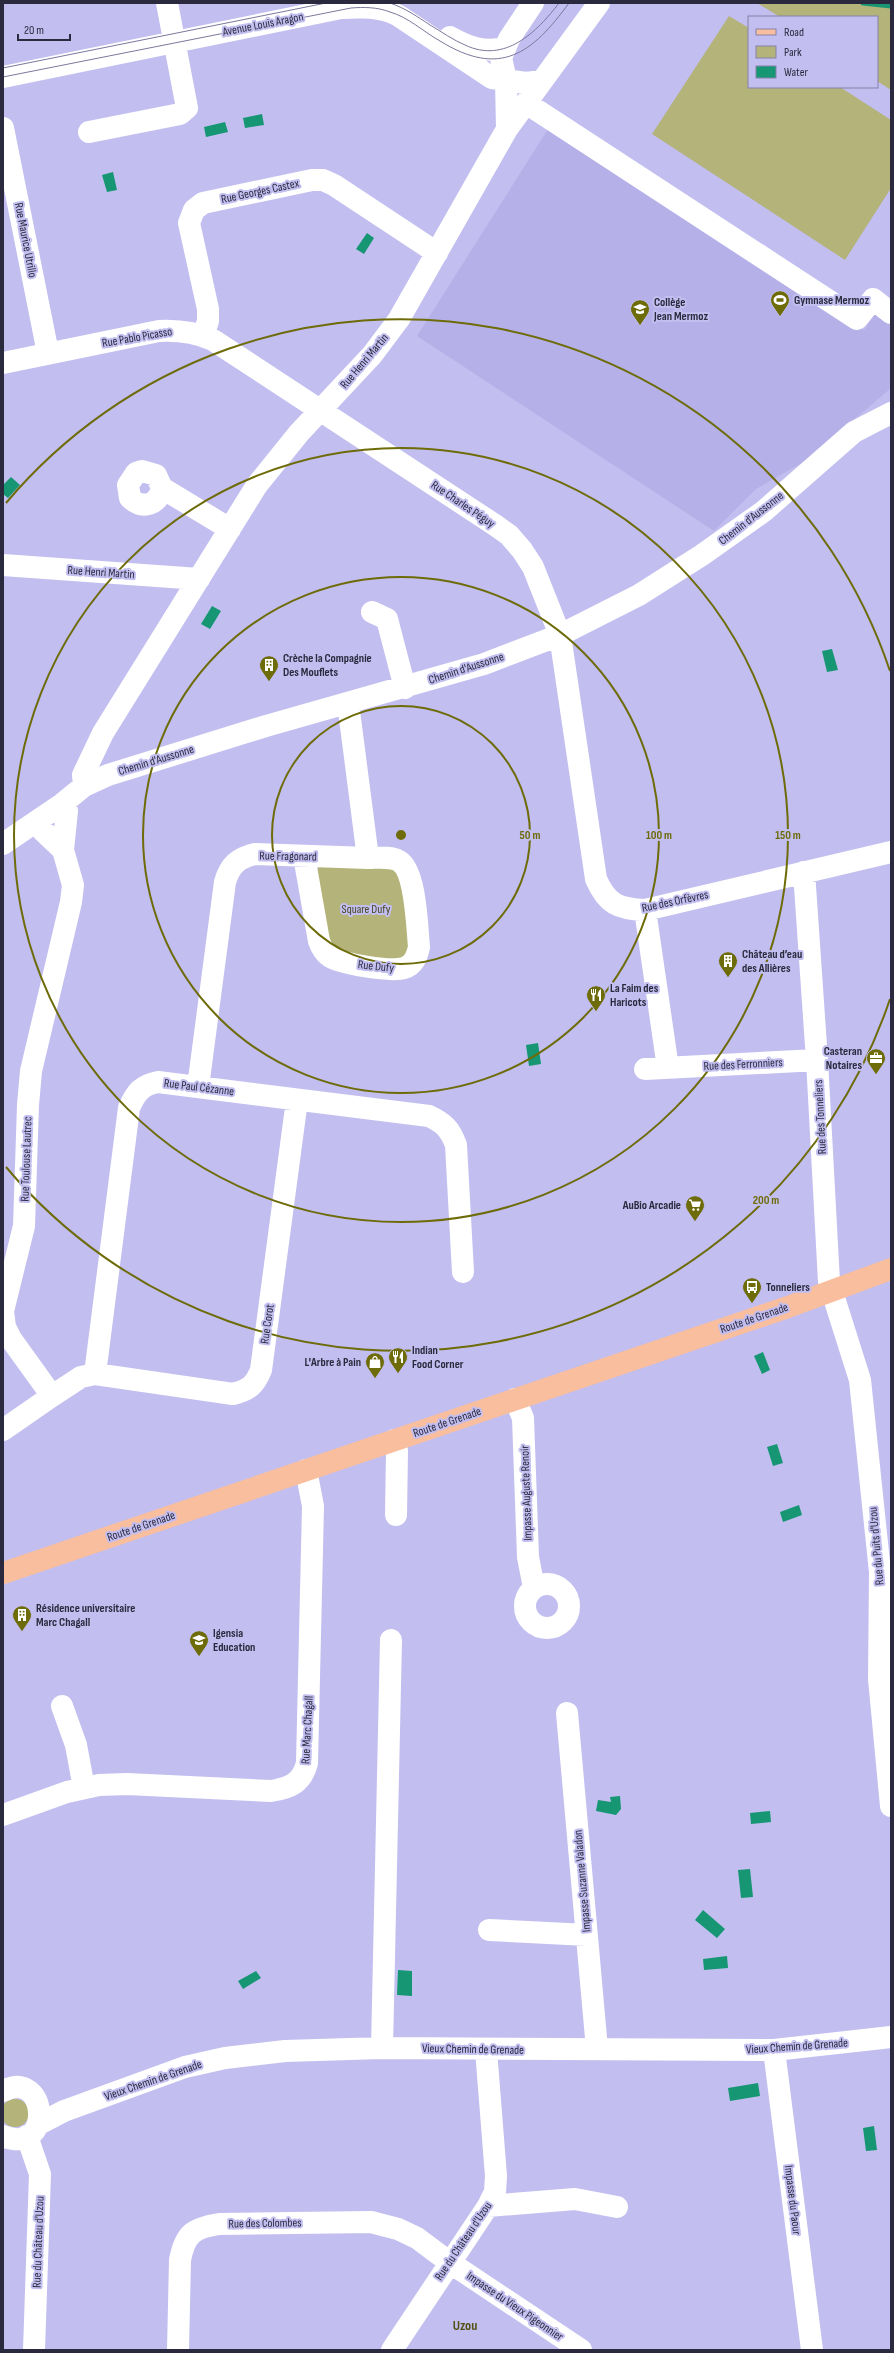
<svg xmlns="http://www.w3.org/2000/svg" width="894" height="2353" font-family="'Sofia Sans Condensed',sans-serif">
	<rect width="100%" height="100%" fill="#c2bef0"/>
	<!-- built -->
	<path fill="#b5b1e8" d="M550,126L560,138L747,261L847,322L864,330L876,312L891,322V388L807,460L756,489L714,531L417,336Z"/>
	<!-- green -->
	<path fill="#b3b37a" d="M757,3H891V90L877,81V17H780Z
		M729,16L749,28V87H840L891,120V188L845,260L652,134Z
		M322,862L397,867L414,944L403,961L336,954L327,941L313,876Z
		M1 2113a14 14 0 1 1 28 0a14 14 0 1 1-28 0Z"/>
	<!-- water -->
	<path fill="#169673" d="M262,114L264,125L245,128L243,118Z
		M225,122L228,132L206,137L204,127Z
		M113,172L117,190L107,192L102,175Z
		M367,233L374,238L364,254L356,249Z
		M11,477L20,485L8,498L3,494V485Z
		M212,606L221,611L210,629L201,624Z
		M832,649L838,670L827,672L822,651Z
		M538,1043L541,1064L529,1066L526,1045Z
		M763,1352L770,1370L762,1374L754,1356Z
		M777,1444L783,1463L773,1466L767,1447Z
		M799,1505L802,1515L783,1522L780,1512Z
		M620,1796L621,1809L616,1815L596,1811L598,1800L611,1802L610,1797Z
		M770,1811L771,1822L751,1824L750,1813Z
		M750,1869L753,1897L741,1898L738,1870Z
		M703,1910L725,1929L717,1938L695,1920Z
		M727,1956L728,1968L704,1970L703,1959Z
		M398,1970L412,1971V1996L397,1995Z
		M256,1971L261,1978L243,1989L238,1981Z
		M758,2083L760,2096L730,2101L728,2088Z
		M874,2126L877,2150L866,2151L863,2128Z"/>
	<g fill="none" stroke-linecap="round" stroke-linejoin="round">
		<!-- stream -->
		<path stroke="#169673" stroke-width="5" d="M863,3L891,6"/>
		<!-- minor -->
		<path stroke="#fff" stroke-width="22" d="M450,37C468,47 484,53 505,48
			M3,77L341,8C361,7 381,6 399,16L492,78L526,83L542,81
			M526,103L857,319L873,299L891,313
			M3,128L48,353
			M507,129L506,80L501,58L509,39L533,3
			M89,132L180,114L187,108L167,3
			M203,336L208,321V309L189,223L194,210L203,203L312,180H323L334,185L437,253
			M3,363L159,331C179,330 195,332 213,340L495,525L509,535L522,550L533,567L560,635L596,879C607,904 618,909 645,910L891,852
			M162,488C158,505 143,510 130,498L128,485L136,473L142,471L156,475L162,488L230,529
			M3,565L199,579
			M372,612L387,619L405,688
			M84,786L83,775L103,733L257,485L299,433L372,355L399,319L507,129L599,3
			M37,821L43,831L63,850
			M3,844L62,804L84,786L108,775L266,726L484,664L560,635L639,595L702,555L764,511L854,432L891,413
			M304,856L319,941C321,947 324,952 329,956C339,964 392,972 404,968C414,965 417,956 419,947C417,927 416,871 399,861C390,856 378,858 368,858
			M804,872L817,1060L829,1282L860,1380L880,1572L879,1679L891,1806
			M645,910L668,1068
			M645,1069L817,1060
			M198,1087L225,882C230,865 238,858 255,854L368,858L348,703
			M95,1374L233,1394C249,1390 255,1385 261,1370L297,1100
			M52,1396L81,1377L95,1374L129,1108C136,1092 142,1085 158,1082L429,1116C444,1123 450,1129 456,1145L463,1272
			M515,1399L523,1418L528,1557L534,1588
			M3,1430L52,1396L11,1339L5,1327L3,1311L24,1226L28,1105L31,1071L71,902L73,885L63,850L67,811L62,804
			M394,1440L397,1451L396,1515
			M525 1606a22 22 0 1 1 44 0a22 22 0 1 1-44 0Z
			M62,1706L76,1745L84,1788
			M567,1713L597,2049
			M3,1815L67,1792L99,1785L127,1784L271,1791C290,1788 302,1783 307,1763L313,1506L306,1470
			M489,1930L587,1935
			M382,2048L391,1640
			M774,2050L812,2350
			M3,2091C47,2067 55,2157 3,2136
			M39,2124L64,2111L185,2067L225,2058L285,2051L382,2048L774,2050L891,2037
			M27,2136L40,2174L34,2350
			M488,2206L575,2199L617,2207
			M178,2350L180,2260C185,2234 193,2228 219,2224L371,2222L398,2229L417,2238L449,2262L581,2350
			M392,2350L488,2206L495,2192L496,2176L486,2050"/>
		<!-- major -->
		<path stroke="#f9be9d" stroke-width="22" d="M3,1573L788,1307L891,1269"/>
		<!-- tram -->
		<path stroke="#7b789c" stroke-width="1" d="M390,3C405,8 418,17 430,25C442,32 453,40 465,45C505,64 537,32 559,3
			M3,68L326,3
			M3,77L351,8C364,7 377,7 390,12C408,17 424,32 440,41C500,78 532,54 569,3"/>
	</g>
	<!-- distance rings -->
	<g fill="none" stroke="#6e6b09" stroke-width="2">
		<circle cx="401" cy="835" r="129"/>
		<circle cx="401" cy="835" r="258"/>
		<circle cx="401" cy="835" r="387"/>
		<path d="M890 999A516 516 0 0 1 6 1167M6 503A516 516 0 0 1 890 671"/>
	</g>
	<!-- icons -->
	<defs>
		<symbol id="stadium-pin" viewBox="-11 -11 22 30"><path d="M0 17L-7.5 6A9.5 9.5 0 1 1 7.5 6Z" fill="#6e6b09" stroke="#c2bef0"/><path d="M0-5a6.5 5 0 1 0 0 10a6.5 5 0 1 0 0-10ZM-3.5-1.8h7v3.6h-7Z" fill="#fff"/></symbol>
		<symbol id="school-pin" viewBox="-11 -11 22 30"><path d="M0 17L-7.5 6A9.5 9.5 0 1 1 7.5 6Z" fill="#6e6b09" stroke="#c2bef0"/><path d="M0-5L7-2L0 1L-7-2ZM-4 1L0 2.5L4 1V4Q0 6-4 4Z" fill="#fff"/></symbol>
		<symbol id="building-pin" viewBox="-11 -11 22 30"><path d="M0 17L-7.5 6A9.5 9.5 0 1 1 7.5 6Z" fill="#6e6b09" stroke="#c2bef0"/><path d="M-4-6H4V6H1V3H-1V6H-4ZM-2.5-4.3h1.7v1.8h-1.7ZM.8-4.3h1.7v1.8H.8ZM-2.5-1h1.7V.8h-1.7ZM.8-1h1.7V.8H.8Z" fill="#fff"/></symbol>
		<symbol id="restaurant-pin" viewBox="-11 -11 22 30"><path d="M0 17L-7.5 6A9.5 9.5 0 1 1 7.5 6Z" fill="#6e6b09" stroke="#c2bef0"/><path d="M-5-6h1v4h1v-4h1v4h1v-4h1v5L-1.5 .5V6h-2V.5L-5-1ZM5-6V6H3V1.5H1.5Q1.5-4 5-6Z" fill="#fff"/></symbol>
		<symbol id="office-pin" viewBox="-11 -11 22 30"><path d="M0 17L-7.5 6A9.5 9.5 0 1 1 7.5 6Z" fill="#6e6b09" stroke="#c2bef0"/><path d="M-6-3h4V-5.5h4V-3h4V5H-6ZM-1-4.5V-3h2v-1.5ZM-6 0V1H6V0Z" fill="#fff"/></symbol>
		<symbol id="supermarket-pin" viewBox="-11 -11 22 30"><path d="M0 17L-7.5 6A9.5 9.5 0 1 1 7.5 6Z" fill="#6e6b09" stroke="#c2bef0"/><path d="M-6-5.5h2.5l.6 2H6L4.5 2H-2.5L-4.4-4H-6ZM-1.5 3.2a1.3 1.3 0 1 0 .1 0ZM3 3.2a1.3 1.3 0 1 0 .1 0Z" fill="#fff"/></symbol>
		<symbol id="bus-pin" viewBox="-11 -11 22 30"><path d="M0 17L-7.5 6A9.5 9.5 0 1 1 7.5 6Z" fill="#6e6b09" stroke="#c2bef0"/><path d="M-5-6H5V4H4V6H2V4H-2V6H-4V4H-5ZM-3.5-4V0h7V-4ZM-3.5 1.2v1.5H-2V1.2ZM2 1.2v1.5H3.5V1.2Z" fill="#fff"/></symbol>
		<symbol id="shop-pin" viewBox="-11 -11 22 30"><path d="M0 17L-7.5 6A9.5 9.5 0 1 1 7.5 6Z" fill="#6e6b09" stroke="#c2bef0"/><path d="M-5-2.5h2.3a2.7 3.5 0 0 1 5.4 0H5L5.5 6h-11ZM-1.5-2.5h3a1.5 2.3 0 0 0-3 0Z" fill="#fff"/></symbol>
		<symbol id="university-pin" viewBox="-11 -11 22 30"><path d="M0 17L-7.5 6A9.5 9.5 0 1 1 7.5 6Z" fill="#6e6b09" stroke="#c2bef0"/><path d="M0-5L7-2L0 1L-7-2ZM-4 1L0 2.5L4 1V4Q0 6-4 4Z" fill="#fff"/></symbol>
	</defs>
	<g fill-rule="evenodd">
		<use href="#stadium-pin" x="769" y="289" width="22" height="30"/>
		<use href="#school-pin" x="629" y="298" width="22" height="30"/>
		<use href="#building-pin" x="258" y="654" width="22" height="30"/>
		<use href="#building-pin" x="717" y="950" width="22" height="30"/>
		<use href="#restaurant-pin" x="585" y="984" width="22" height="30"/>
		<use href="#office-pin" x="865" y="1047" width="22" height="30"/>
		<use href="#supermarket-pin" x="684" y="1194" width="22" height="30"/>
		<use href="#bus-pin" x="741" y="1276" width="22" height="30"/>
		<use href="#restaurant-pin" x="387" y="1346" width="22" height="30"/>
		<use href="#shop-pin" x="364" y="1351" width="22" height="30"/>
		<use href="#building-pin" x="11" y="1604" width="22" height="30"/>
		<use href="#university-pin" x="188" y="1629" width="22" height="30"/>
	</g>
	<g text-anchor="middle" stroke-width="4" stroke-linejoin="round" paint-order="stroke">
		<!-- street labels -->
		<g font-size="12" fill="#2b293d" stroke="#c2bef0">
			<text transform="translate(263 24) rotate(-11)" y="4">Avenue Louis Aragon</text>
			<text transform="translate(260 191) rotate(-12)" y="4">Rue Georges Castex</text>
			<text transform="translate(26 240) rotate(79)" y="4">Rue Maurice Utrillo</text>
			<text transform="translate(137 337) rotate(-10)" y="4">Rue Pablo Picasso</text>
			<text transform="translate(364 361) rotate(-50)" y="4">Rue Henri Martin</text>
			<text transform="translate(463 504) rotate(34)" y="4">Rue Charles Péguy</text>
			<text transform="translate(751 518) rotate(-38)" y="4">Chemin d'Aussonne</text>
			<text transform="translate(101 572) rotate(4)" y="4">Rue Henri Martin</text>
			<text transform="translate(466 668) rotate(-18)" y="4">Chemin d'Aussonne</text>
			<text transform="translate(156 760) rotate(-17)" y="4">Chemin d'Aussonne</text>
			<text transform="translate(288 856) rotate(1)" y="4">Rue Fragonard</text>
			<text transform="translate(675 901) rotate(-12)" y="4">Rue des Orfèvres</text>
			<text transform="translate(376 966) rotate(6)" y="4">Rue Dufy</text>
			<text transform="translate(743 1064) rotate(-3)" y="4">Rue des Ferronniers</text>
			<text transform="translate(199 1087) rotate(7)" y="4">Rue Paul Cézanne</text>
			<text transform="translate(820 1117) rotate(-93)" y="4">Rue des Tonneliers</text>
			<text transform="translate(26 1159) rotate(-88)" y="4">Rue Toulouse Lautrec</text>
			<text transform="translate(754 1318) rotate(-19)" y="4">Route de Grenade</text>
			<text transform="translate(267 1324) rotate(-82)" y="4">Rue Corot</text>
			<text transform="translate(447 1422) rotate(-19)" y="4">Route de Grenade</text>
			<text transform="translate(526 1493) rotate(-92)" y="4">Impasse Auguste Renoir</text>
			<text transform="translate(141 1526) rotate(-19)" y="4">Route de Grenade</text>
			<text transform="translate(876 1546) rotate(-95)" y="4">Rue du Puits d'Uzou</text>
			<text transform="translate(307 1730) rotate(-87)" y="4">Rue Marc Chagall</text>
			<text transform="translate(582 1881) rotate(-95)" y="4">Impasse Suzanne Valadon</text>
			<text transform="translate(797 2046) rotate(-4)" y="4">Vieux Chemin de Grenade</text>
			<text transform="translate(473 2049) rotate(1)" y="4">Vieux Chemin de Grenade</text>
			<text transform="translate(153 2080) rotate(-19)" y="4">Vieux Chemin de Grenade</text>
			<text transform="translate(793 2200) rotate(83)" y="4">Impasse du Paour</text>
			<text transform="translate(265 2223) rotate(-1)" y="4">Rue des Colombes</text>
			<text transform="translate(463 2241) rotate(-56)" y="4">Rue du Château d'Uzou</text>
			<text transform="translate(38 2242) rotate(-88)" y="4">Rue du Château d'Uzou</text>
			<text transform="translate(515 2306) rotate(34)" y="4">Impasse du Vieux Pigeonnier</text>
		</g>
		<!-- poi labels -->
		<g font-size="12" font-weight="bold" fill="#2b293d" stroke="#c2bef0" text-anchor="start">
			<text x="794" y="304">Gymnase Mermoz</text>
			<text x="654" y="306">Collège<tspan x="654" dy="14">Jean Mermoz</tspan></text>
			<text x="283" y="662">Crèche la Compagnie<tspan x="283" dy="14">Des Mouflets</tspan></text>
			<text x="742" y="958">Château d’eau<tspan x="742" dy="14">des Allières</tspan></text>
			<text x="610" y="992">La Faim des<tspan x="610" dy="14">Haricots</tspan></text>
			<text x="862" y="1055" text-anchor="end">Casteran<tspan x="862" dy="14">Notaires</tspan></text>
			<text x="681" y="1209" text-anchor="end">AuBio Arcadie</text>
			<text x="766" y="1291">Tonneliers</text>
			<text x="412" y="1354">Indian<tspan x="412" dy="14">Food Corner</tspan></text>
			<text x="361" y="1366" text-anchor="end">L'Arbre à Pain</text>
			<text x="36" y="1612">Résidence universitaire<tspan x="36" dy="14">Marc Chagall</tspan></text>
			<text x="213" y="1637">Igensia<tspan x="213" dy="14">Education</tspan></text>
		</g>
		<!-- park labels -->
		<g font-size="12" fill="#47461f" stroke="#c2bef0">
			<text x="366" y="913">Square Dufy</text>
		</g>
		<!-- quarter labels -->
		<g font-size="14" font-weight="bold" fill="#545216" stroke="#c2bef0">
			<text x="465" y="2330">Uzou</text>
		</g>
	</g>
	<circle cx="401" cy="835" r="6" fill="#6e6b09" stroke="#c2bef0" stroke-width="2"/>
	<g font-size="12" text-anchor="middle" font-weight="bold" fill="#6e6b09" stroke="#c2bef0" stroke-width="4" stroke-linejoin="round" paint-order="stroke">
		<text x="530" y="839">50 m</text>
		<text x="659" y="839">100 m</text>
		<text x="788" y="839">150 m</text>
		<text x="766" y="1204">200 m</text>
	</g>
	<!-- border -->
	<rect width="894" height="2353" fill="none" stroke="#2b293d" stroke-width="8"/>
	<!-- legend -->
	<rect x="748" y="16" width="130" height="72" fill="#c2bef0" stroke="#8682a8"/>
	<rect x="756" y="29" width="20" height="6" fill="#f9be9d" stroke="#8682a8"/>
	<text x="784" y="36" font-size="12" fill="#2b293d">Road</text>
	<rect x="756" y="46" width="20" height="12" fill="#b3b37a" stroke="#8682a8"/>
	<text x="784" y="56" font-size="12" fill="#2b293d">Park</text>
	<rect x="756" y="66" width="20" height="12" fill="#169673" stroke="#8682a8"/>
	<text x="784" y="76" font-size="12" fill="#2b293d">Water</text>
	<!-- scale -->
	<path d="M18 34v6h52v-6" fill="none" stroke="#2b293d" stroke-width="2"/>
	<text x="24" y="34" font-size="12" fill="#2b293d" stroke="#c2bef0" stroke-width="3" paint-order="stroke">20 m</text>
</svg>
